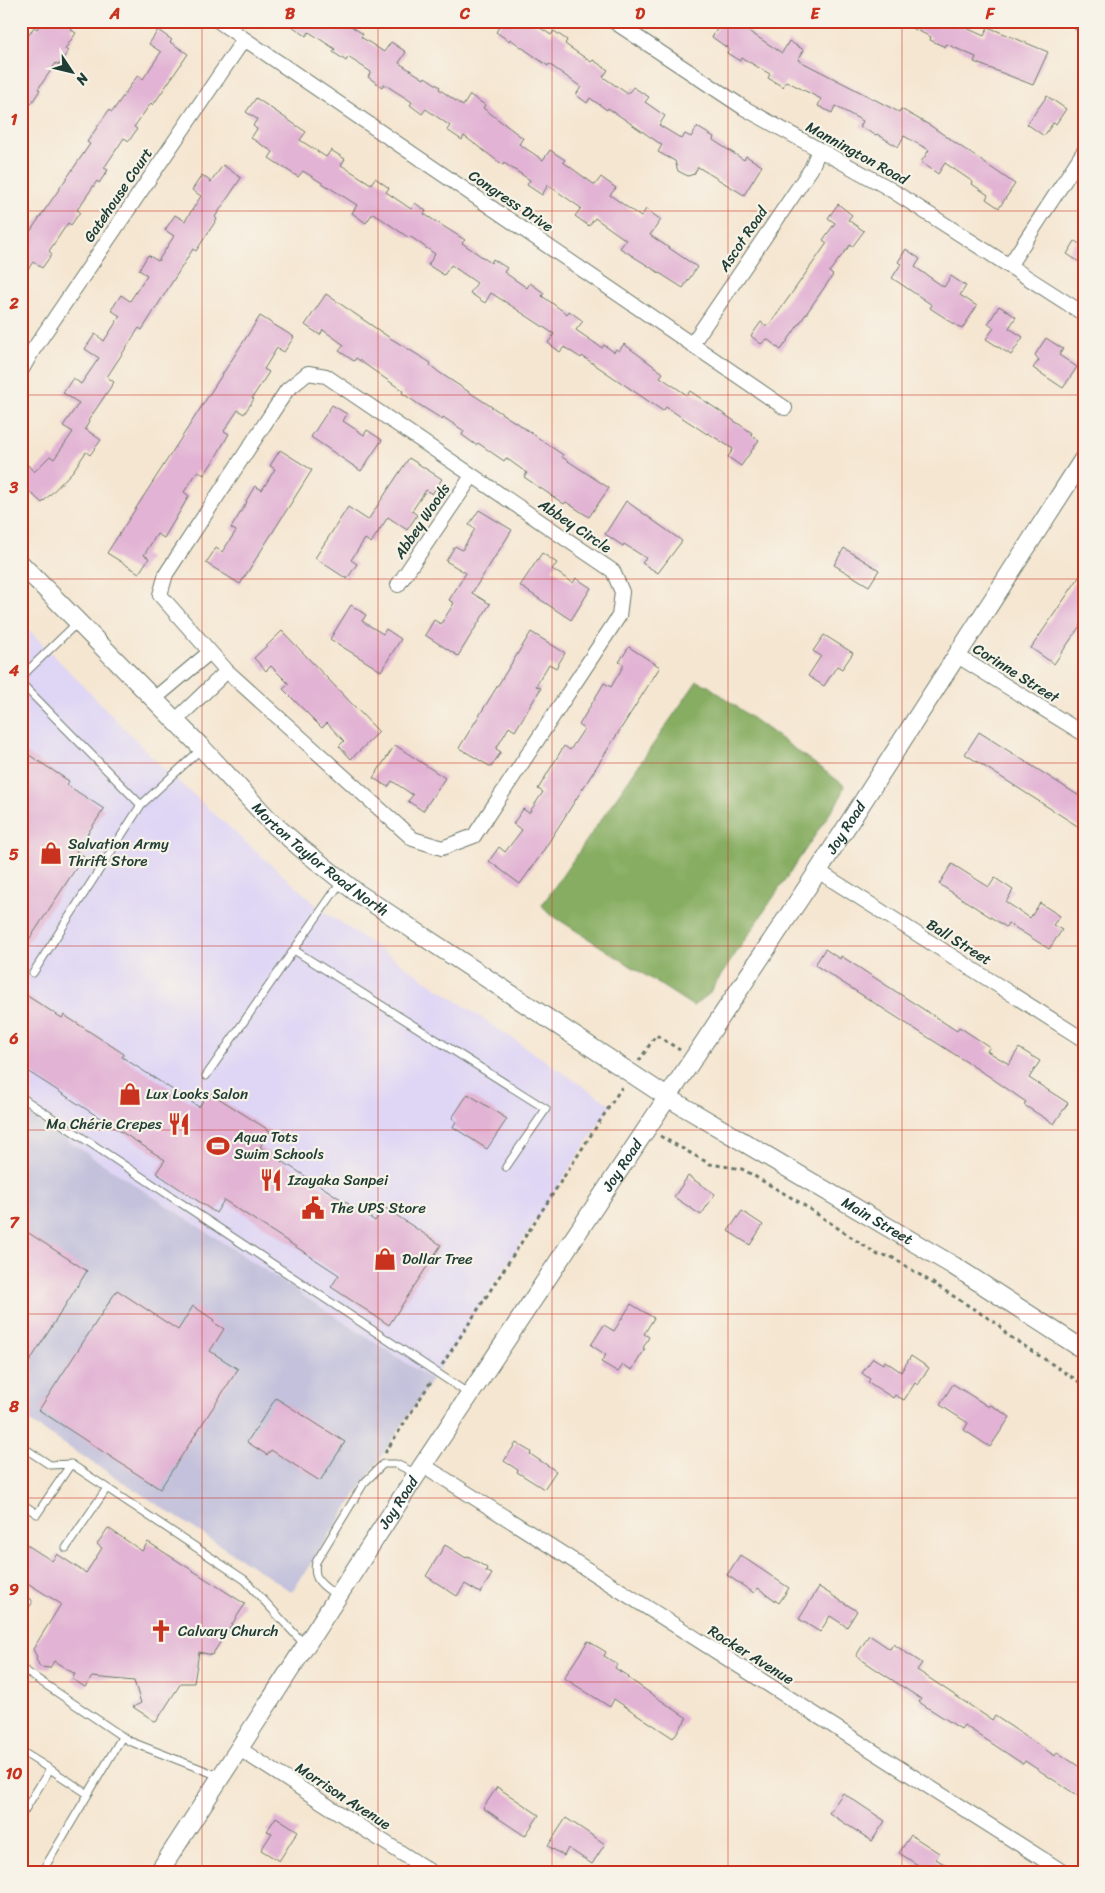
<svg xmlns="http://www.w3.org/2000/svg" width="1105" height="1893" font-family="Sriracha,sans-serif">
	<rect width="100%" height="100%" fill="#f7f3e8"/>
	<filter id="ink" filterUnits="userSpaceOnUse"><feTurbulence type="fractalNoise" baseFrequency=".02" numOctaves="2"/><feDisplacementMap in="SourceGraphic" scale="10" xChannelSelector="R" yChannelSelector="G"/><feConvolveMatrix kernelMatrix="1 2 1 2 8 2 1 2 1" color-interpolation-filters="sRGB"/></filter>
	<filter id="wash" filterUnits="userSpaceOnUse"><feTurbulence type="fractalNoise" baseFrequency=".0096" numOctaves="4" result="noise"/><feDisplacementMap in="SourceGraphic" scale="20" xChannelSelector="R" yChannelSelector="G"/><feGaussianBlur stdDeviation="1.12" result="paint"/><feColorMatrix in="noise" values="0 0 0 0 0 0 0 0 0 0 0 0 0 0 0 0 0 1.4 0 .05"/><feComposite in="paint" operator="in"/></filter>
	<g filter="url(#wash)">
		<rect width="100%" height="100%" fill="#f5e6d1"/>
		<!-- built -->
		<path fill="#dfd5f5" d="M30,631L160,765L322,910L611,1105L432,1380L21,1110V643Z"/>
		<!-- industrial -->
		<path fill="#c3c1db" d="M21,1110L432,1380L292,1592L21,1416Z"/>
		<!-- forest -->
		<path fill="#87ad62" stroke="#53754b" d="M697,681L707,685L844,785L840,798L708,995L693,1006L547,912L542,905Z"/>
		<g id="blocks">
			<!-- building -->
			<path fill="#e2b3d4" d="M42,21H77L71,30L76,33L65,49L68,51L59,65L56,63L38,89L40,90L31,104L21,98V47L34,27L37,29Z
				M285,21H340L347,26L348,24L363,34L361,37L384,52L391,42L406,52L399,63L424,79L425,77L440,87L439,89L463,106L470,95L485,105L483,108L523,138L519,144L543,160L550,150L565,160L563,162L595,185L601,177L616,188L610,195L641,217L646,209L661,220L650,235L697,267L683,288L620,248L626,240L595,218L589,226L575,216L581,208L548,185L542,195L527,185L530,180L504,163L503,165L464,136L462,140L447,130L450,126L426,109L422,114L410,105L412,102L384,84L382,87L368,77L371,72L348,57L346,61L333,52L335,49L309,32L306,36Z
				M503,21H530L551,35L554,31L567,40L565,44L591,62L593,60L608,70L603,77L628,94L633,87L649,97L645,102L665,116L659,125L682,139L685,134L691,137L697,127L714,137L713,140L744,160L746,156L762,166L744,195L698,167L694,174L688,176L678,171L675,161L658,152L662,145L608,108L607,110L590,98L587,103L576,95L581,87L549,64L548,66L510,39L509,41L496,32Z
				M722,21H733L782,53L789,41L804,50L798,60L899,112L901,109L931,126L1015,184L999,208L986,199L988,195L972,184L973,182L945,163L938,174L921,162L929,150L904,136L898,147L877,134L876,135L860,127L863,121L835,106L832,113L818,106L821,99L786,81L783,87L768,78L770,74L742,58L740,61L727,53L729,49L712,37Z
				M897,21H951L984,36L988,27L1048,52L1033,85L974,62L976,57L946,44L945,47L930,40L931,37Z
				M158,30L172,40L170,42L188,54L153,105L151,103L134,127L137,129L129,141L124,138L104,168L108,170L99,183L97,181L77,210L80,212L71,225L68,223L49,251L52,254L42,268L33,262L21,279V232L27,236L90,144L87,142L109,110L112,112L138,75L143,79L161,52L149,44Z
				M1047,96L1066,109L1056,124L1053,123L1044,136L1027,124Z
				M256,98L306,132L300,140L326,157L331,150L345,159L341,165L371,184L375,178L389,188L386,192L411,209L415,203L426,211L424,214L465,240L462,243L491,263L493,259L507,268L504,272L527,288L530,283L544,293L542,296L567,314L569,311L583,321L576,330L602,348L604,345L614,352L616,349L619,351L624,344L663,373L660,377L687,395L690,391L752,433L751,435L759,440L741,466L728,457L733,449L708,433L707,434L666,407L663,411L582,356L581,358L564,347L560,352L548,343L554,334L507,303L491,293L485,303L470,293L477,283L451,265L444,275L428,265L435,254L411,237L409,238L373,213L366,223L352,213L357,205L303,171L298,177L269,158L273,152L251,138L257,129L253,126L257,119L246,112Z
				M223,165L241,178L215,217L217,219L196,251L193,249L142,330L139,328L107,377L114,382L88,421L89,422L85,429L101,440L90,455L86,452L73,471L42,503L21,484V472L28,465L34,472L50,456L54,459L73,432L63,426L79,403L63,393L73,378L81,384L99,358L85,349L95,334L104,341L120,316L111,310L121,295L130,301L147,275L139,270L148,255L158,261L174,236L165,230L175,215L185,221L201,196L192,190L202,175L211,182Z
				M838,204L852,215L848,220L864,231L852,247L850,245L829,272L833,275L781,350L767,339L761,344L751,336L761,322L768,327L827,243L823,240L835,223L828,218Z
				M1075,241L1084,247V265L1067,254Z
				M906,249L920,259L915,267L944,287L951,276L966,286L960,295L977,306L962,329L930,308L932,305L892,278L901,264L898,262Z
				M326,294L390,338L431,363L430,365L440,373L527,430L563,455L562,457L609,488L589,517L566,502L564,504L524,477L527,473L506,458L504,461L478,443L476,445L462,435L464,431L443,417L442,419L418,404L402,393L403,391L356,358L354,361L339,351L344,345L323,330L320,335L305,325Z
				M999,306L1016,317L1009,328L1023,337L1011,355L986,339L994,328L988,324Z
				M260,316L294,337L284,352L277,348L264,369L269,372L252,398L254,399L244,414L238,410L224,431L229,434L214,460L204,475L198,471L184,492L189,496L164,538L157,534L144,555L149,558L139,573L107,553Z
				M1046,338L1063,349L1059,355L1077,367L1063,388L1033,368L1039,360L1035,355Z
				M332,405L347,414L343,421L364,435L367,430L382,440L361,471L311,437Z
				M280,450L312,470L240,584L206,563L216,548L222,552L236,531L231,528L247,502L246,501L255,486L262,490L275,469L270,466Z
				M409,458L442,479L432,494L426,490L412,511L417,515L407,530L388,517L371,543L365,539L351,560L357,564L347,579L315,558L348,507L368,520Z
				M626,501L682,541L658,573L642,563L646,558L624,544L623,546L605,534Z
				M479,510L512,530L472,593L490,604L458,656L425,635L434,620L441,624L454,603L449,600L466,573L446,561L455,546L462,550L475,529L469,525Z
				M844,548L879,570L869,586L834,565Z
				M542,553L557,563L552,569L573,583L576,578L591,588L571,620L520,586Z
				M1084,570V620L1054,664L1031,648Z
				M351,605L366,615L362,621L383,634L386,629L401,639L381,671L330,639Z
				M282,631L379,732L351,759L339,746L344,741L327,723L322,728L283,689L289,684L271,666L266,671L254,658Z
				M531,632L565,653L556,668L549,664L536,686L541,688L515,731L509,727L496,749L501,752L491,767L459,748Z
				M824,635L853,653L842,669L837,666L824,686L808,676L821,656L813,651Z
				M629,647L660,667L538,859L520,884L489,861L499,847L505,852L522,830L513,824L523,809L529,813L543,792L538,789L564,746L570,750L584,729L579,725L604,683L611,687L624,665L619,662Z
				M979,732L1084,799V819L1079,827L965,754Z
				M395,745L445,778L423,811L408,801L413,795L392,781L388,787L373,778Z
				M26,753L69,781L67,785L104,809L76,851L84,856L21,952V759Z
				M952,864L989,887L995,878L1013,890L1006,902L1030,918L1040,903L1060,916L1053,925L1062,930L1049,949L1008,923L1006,927L939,884Z
				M825,949L840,959L841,956L957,1031L959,1027L990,1047L987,1051L1009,1064L1019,1048L1040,1061L1029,1078L1068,1103L1054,1124L1024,1105L1026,1102L990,1077L815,965Z
				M21,992L62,1018L64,1015L124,1054L122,1057L199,1107L209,1092L270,1131L260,1147L375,1221L384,1207L441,1245L389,1325L331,1287L339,1275L224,1200L216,1213L156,1173L165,1160L21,1067Z
				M468,1094L507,1119L487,1149L453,1127L456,1121L452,1118Z
				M688,1176L715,1194L701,1215L674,1197Z
				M742,1211L763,1225L750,1245L728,1231Z
				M21,1228L87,1271L21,1375Z
				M117,1290L178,1330L193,1306L214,1320L213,1322L224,1329L210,1351L238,1369L160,1489L39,1410Z
				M631,1304L654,1318L644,1334L649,1337L643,1348L645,1349L632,1370L623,1365L618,1372L601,1362L606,1355L591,1345L604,1325L614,1331Z
				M911,1356L929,1368L918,1385L915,1383L904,1400L895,1395L893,1398L868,1382L870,1379L862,1373L873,1358L883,1364L885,1361L901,1372Z
				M953,1384L989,1407L991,1405L1010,1417L990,1447L964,1430L968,1423L940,1405Z
				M276,1398L345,1442L320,1481L271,1450L267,1455L247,1442Z
				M516,1443L531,1452L530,1454L556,1471L544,1489L517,1472L518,1470L504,1461Z
				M108,1528L142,1551L148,1542L245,1604L212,1655L199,1652L194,1683H181L156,1722L133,1707L141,1703L134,1681L92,1677L85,1687L72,1679L75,1674L54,1661L50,1668L40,1667L36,1659L37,1657L33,1649L61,1604L21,1579V1541L52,1561L57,1554L86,1573L102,1548L97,1544Z
				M445,1545L466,1558L468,1556L487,1568L486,1571L492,1574L480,1593L465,1584L457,1596L426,1576Z
				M740,1555L789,1588L779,1603L758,1588L754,1593L727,1575Z
				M819,1587L857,1611L847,1627L830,1616L820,1632L799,1619Z
				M869,1635L890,1649L893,1644L922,1663L917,1670L992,1720L995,1716L1055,1756L1057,1752L1084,1770V1800L1025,1761L1023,1764L964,1725L961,1729L919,1702L921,1699L856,1656Z
				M588,1641L606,1652L604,1656L617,1664L615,1668L629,1677L628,1678L687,1718L673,1738L614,1699L610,1707L564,1678Z
				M497,1787L539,1815L525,1836L483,1808Z
				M843,1793L885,1821L872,1841L829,1813Z
				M276,1817L298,1831L279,1861L261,1850L272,1833L267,1831Z
				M566,1818L605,1844L592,1864L568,1848L564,1856L548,1846Z
				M911,1835L939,1853L936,1859L957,1872H929L899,1853Z"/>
		</g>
	</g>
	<g filter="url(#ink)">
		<use href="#blocks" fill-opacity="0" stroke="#6a786b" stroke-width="1"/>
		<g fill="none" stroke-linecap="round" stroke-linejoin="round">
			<defs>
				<path id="service" d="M21,587L30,575
					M21,677L78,622
					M21,683L141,805
					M294,950L546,1109L506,1167
					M33,973L141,805L201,749
					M206,1076L341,882
					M21,1097L469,1394
					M21,1446L50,1465L71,1464L245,1580L305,1645
					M21,1503L37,1514L71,1464
					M66,1548L107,1488
					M337,1596C324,1586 312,1581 316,1562L364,1483L383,1464H396L417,1474
					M21,1612L28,1602
					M21,1668L129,1741L219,1776
					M21,1751L50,1769L21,1816
					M50,1769L88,1794
					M42,1872L122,1737"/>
				<path id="minor" d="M218,21L785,408
					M613,21L744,108L885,186L1084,314
					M1077,21L1084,27
					M1009,266L1084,151
					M692,344L811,169L819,150
					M21,371L33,350L244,39
					M308,373L326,376L613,571L622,592L619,616L474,836L442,848L413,839L227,671L160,595L166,574L287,390Z
					M398,585L472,476
					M956,655L1084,734
					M154,699L210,652
					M175,721L227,671
					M818,871L1084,1040
					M423,1465L1063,1872
					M238,1748L431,1872"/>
				<g id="tertiary">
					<path id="s1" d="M21,564L202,748L270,821L302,849L356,892L667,1097L954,1266L1084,1350"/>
					<path id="s2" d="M159,1872L417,1474L818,871L1084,458"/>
				</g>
			</defs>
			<!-- service casing -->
			<use href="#service" stroke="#6a786b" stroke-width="9"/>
			<!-- minor casing -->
			<use href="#minor" stroke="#6a786b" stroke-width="16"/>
			<!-- tertiary casing -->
			<use href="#tertiary" stroke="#6a786b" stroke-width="20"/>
			<!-- path -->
			<path stroke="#6a786b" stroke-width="3" stroke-dasharray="4 4" stroke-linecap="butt" d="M639,1061L656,1035L680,1050
				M660,1136L710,1164L742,1169L799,1202L878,1255L890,1256L999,1325L1006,1334L1084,1385
				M442,1365L622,1087
				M385,1453L432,1380"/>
			<!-- service -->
			<use href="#service" stroke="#fff" stroke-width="7"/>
			<!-- minor -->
			<use href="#minor" stroke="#fff" stroke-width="14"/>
			<!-- tertiary -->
			<use href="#tertiary" stroke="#fff" stroke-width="18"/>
		</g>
	</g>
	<!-- grid -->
	<path fill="none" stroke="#c8321e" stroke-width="1" stroke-opacity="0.55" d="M202,21V1872M378,21V1872M552,21V1872M728,21V1872M902,21V1872M21,211H1084M21,395H1084M21,579H1084M21,763H1084M21,946H1084M21,1130H1084M21,1314H1084M21,1498H1084M21,1682H1084"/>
	<!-- icons -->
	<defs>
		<symbol id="shop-bare" viewBox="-9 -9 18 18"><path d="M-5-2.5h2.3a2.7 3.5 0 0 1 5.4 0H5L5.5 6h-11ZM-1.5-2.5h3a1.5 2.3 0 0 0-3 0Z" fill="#c8321e" stroke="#f7f3e8" stroke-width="2.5" paint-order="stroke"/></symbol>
		<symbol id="restaurant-bare" viewBox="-9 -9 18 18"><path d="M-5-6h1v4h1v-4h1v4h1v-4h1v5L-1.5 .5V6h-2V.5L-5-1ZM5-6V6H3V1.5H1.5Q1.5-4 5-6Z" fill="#c8321e" stroke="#f7f3e8" stroke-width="2.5" paint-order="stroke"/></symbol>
		<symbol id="stadium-bare" viewBox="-9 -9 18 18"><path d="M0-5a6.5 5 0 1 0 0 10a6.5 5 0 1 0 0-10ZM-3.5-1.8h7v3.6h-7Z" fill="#c8321e" stroke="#f7f3e8" stroke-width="2.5" paint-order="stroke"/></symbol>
		<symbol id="civic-bare" viewBox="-9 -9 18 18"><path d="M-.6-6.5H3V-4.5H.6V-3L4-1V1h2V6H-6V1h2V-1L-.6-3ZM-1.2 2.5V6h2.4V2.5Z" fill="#c8321e" stroke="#f7f3e8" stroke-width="2.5" paint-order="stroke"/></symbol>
		<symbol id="church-bare" viewBox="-9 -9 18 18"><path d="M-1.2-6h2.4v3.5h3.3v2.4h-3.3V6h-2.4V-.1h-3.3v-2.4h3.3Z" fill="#c8321e" stroke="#f7f3e8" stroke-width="2.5" paint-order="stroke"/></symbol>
	</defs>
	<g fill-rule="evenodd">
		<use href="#shop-bare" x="35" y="837" width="32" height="32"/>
		<use href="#shop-bare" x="114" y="1078" width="32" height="32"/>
		<use href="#restaurant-bare" x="163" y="1108" width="32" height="32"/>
		<use href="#stadium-bare" x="202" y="1130" width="32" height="32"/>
		<use href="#restaurant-bare" x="255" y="1164" width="32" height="32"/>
		<use href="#civic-bare" x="297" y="1192" width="32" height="32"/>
		<use href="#shop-bare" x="369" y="1243" width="32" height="32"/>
		<use href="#church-bare" x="145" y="1615" width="32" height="32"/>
	</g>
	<g text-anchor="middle" stroke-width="4.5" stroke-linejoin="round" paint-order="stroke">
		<!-- street labels -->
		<g font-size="15" fill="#1f3d34" stroke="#f7f3e8">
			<text transform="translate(857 153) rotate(29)" y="5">Mannington Road</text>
			<text transform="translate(118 195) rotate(-56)" y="5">Gatehouse Court</text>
			<text transform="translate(511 201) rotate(34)" y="5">Congress Drive</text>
			<text transform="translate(743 239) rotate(-56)" y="5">Ascot Road</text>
			<text transform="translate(422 521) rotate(-56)" y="5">Abbey Woods</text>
			<text transform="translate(575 526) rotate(34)" y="5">Abbey Circle</text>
			<text transform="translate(1016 673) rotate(32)" y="5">Corinne Street</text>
			<text dy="5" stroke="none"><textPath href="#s2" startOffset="1250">Joy Road</textPath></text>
			<text dy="5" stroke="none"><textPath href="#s1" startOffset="421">Morton Taylor Road North</textPath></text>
			<text transform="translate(959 942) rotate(32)" y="5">Ball Street</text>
			<text dy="5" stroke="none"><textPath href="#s2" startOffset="845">Joy Road</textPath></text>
			<text dy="5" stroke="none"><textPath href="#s1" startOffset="1086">Main Street</textPath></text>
			<text dy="5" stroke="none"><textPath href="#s2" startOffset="440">Joy Road</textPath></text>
			<text transform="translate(751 1655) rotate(32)" y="5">Rocker Avenue</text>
			<text transform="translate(343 1796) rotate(33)" y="5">Morrison Avenue</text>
		</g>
		<!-- poi labels -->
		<g font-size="15" fill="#1f3d34" stroke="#f7f3e8" text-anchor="start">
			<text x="68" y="849">Salvation Army<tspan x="68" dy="17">Thrift Store</tspan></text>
			<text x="146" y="1099">Lux Looks Salon</text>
			<text x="162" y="1129" text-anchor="end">Ma Chérie Crepes</text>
			<text x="234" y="1142">Aqua Tots<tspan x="234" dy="17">Swim Schools</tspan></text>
			<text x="288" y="1185">Izayaka Sanpei</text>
			<text x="330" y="1213">The UPS Store</text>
			<text x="402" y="1264">Dollar Tree</text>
			<text x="178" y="1636">Calvary Church</text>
		</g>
	</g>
	<!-- margin -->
	<rect width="1105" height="1893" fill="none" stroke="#f7f3e8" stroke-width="55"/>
	<!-- north arrow -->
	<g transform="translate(72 72) rotate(125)" stroke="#f7f3e8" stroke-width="4" paint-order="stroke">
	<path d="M0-4L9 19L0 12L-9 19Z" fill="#1f3d34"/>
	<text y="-8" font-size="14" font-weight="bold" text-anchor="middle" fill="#1f3d34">N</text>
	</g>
	<rect x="28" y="28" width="1050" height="1838" fill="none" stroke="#c8321e" stroke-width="2"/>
	<g font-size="16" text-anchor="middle" font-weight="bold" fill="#c8321e">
		<text x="115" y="19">A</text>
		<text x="290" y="19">B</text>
		<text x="465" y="19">C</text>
		<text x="640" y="19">D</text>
		<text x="815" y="19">E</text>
		<text x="990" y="19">F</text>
		<text x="14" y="125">1</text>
		<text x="14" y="309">2</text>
		<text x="14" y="493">3</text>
		<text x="14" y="676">4</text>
		<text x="14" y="860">5</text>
		<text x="14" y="1044">6</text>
		<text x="14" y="1228">7</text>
		<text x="14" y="1412">8</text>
		<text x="14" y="1595">9</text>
		<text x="14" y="1779">10</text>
	</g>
</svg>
